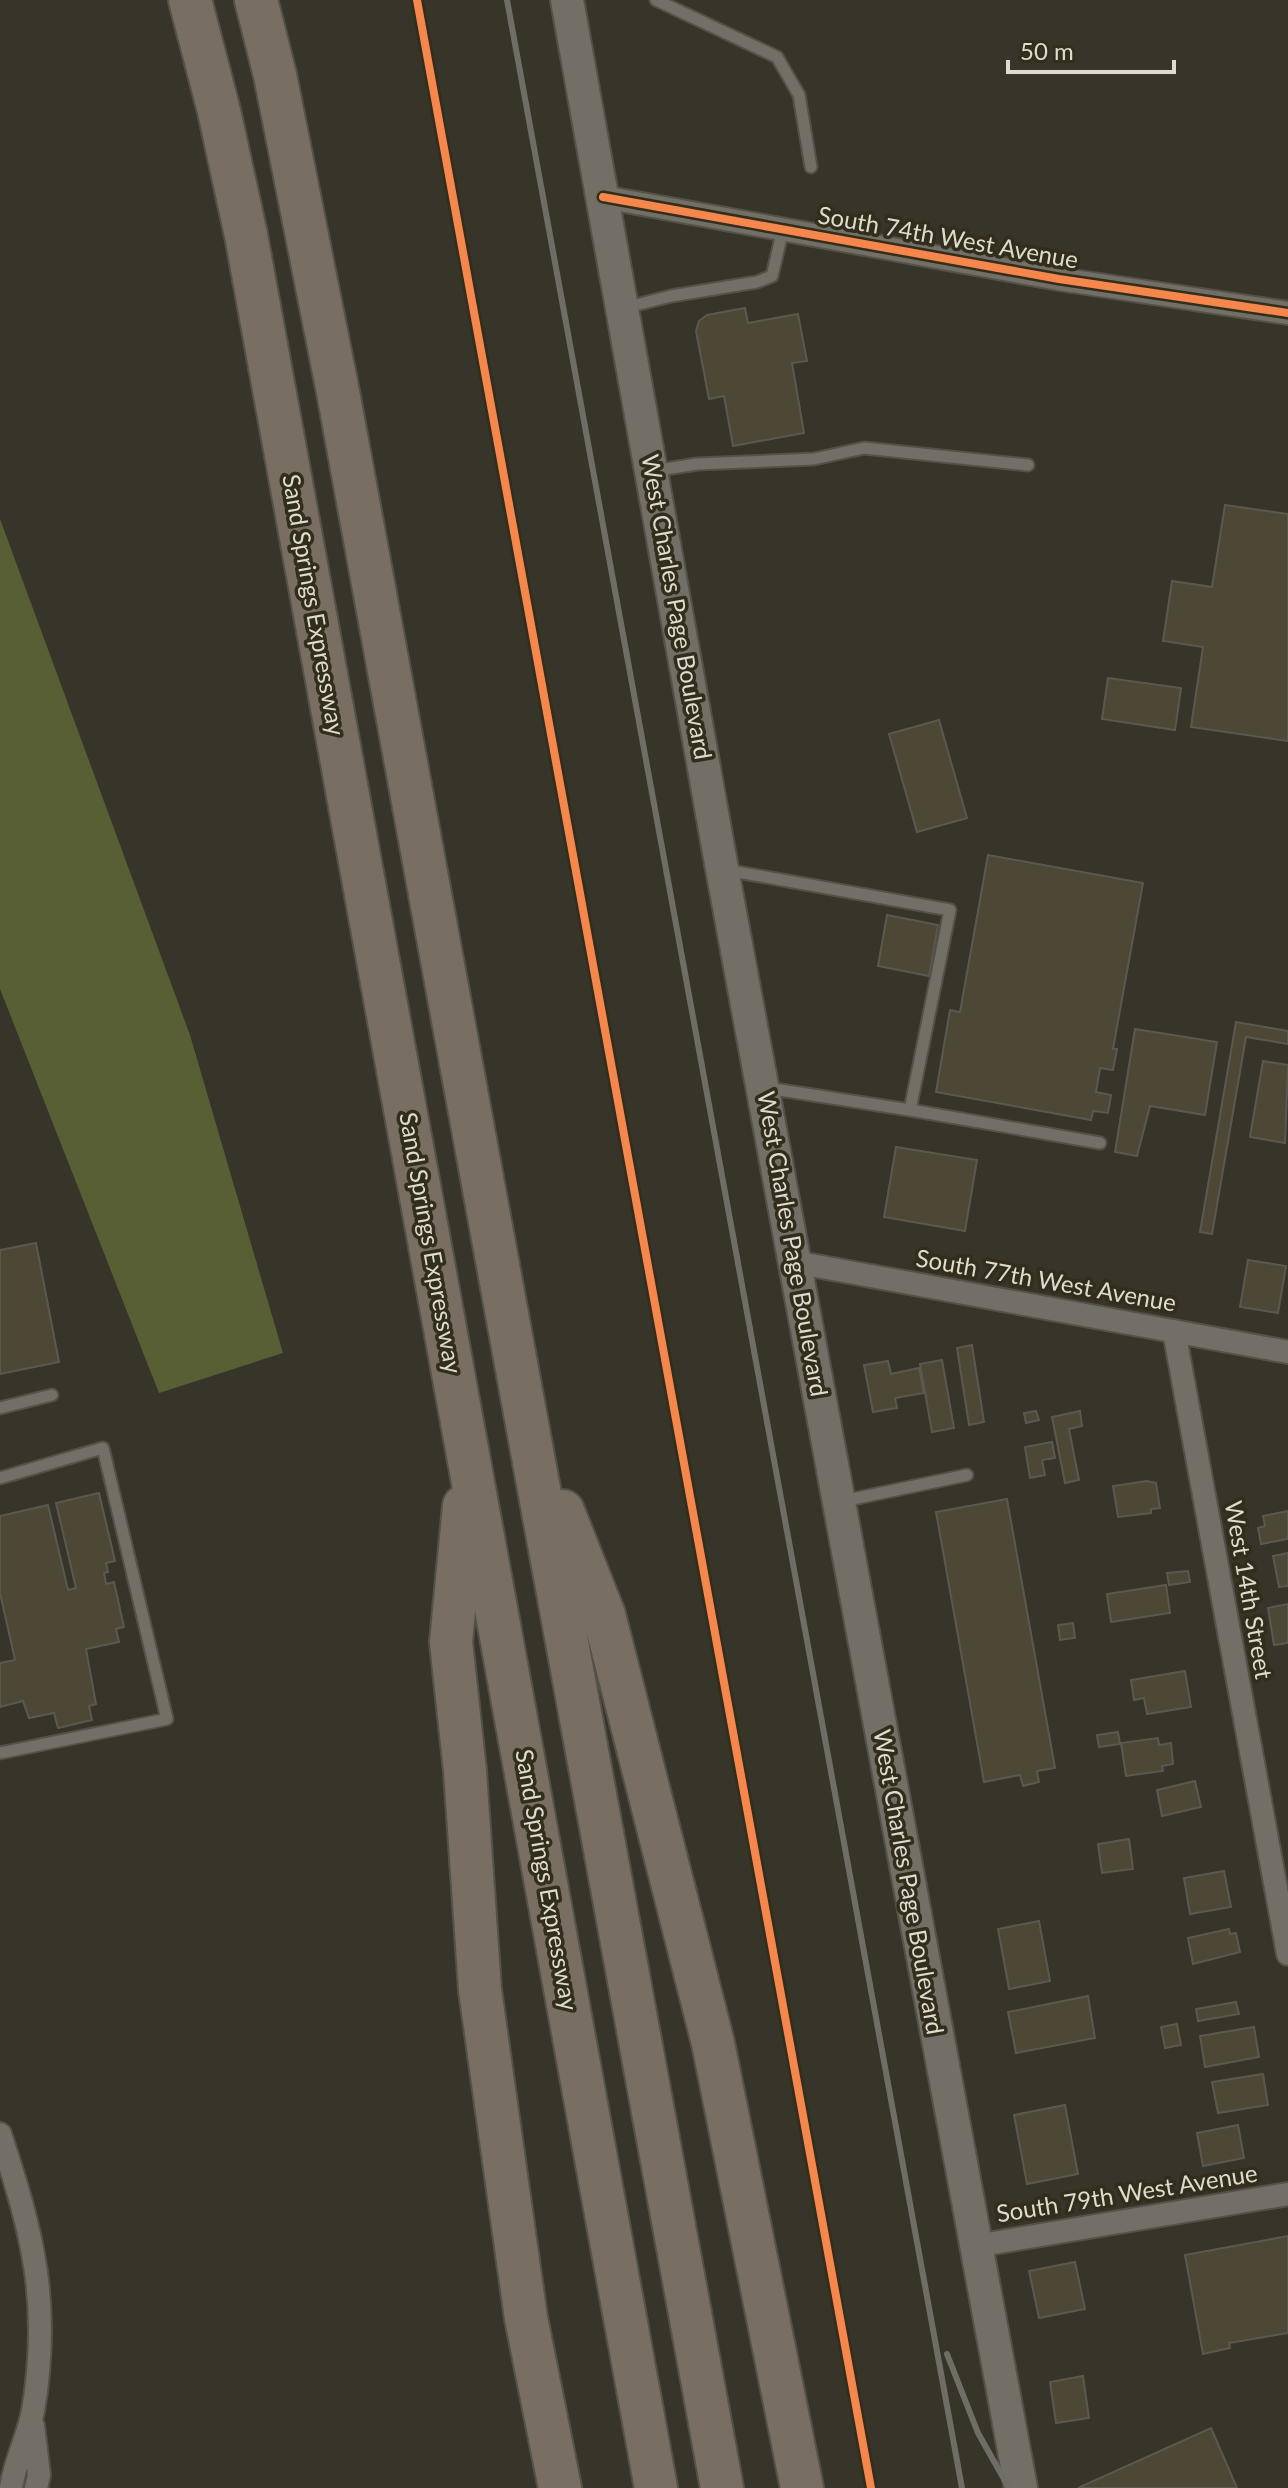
<svg xmlns="http://www.w3.org/2000/svg" width="1288" height="2488" font-family="Lato,sans-serif">
	<rect width="100%" height="100%" fill="#37342a"/>
	<!-- green -->
	<path fill="#585f34" d="M0,519L190,1035L283,1353L159,1393L0,989Z"/>
	<!-- building -->
	<path fill="#4c4835" stroke="#5b584f" stroke-width="2" d="M745,308L748,323L798,314L807,361L792,363L804,433L733,446L724,396L709,399L696,331L699,321L707,315Z
		M1225,505L1288,514V741L1191,727L1203,647L1163,641L1172,581L1212,587Z
		M1108,678L1181,688L1175,730L1102,719Z
		M939,720L967,818L917,832L889,734Z
		M988,855L1143,883L1113,1049H1117L1113,1070L1100,1068L1096,1092L1111,1095L1108,1113L1093,1111L1091,1120L936,1092L950,1010L960,1012Z
		M887,915L938,925L929,976L878,966Z
		M1236,1022L1288,1031V1044L1246,1037L1212,1234L1200,1232Z
		M1135,1029L1217,1042L1205,1115L1150,1106L1137,1156L1115,1152Z
		M1263,1061L1288,1065L1285,1143L1250,1137Z
		M896,1147L977,1160L965,1231L884,1217Z
		M36,1243L59,1362L0,1374V1250Z
		M1248,1260L1286,1266L1278,1313L1240,1307Z
		M972,1345L984,1422L969,1425L957,1348Z
		M942,1360L954,1428L932,1432L920,1364Z
		M888,1361L891,1374L919,1368L924,1393L895,1398L897,1408L873,1412L864,1365Z
		M1036,1411L1039,1420L1026,1423L1024,1413Z
		M1080,1411L1082,1426L1069,1429L1079,1480L1065,1483L1052,1417Z
		M1052,1442L1055,1458L1042,1460L1045,1475L1030,1478L1025,1447Z
		M1147,1481L1156,1483L1160,1508L1151,1509V1513L1118,1517L1113,1486Z
		M99,1493L115,1561L106,1563L108,1572L104,1573L106,1584L114,1582L124,1627L116,1629L119,1642L86,1649L96,1704L89,1706L92,1720L58,1728L54,1713L29,1718L23,1701L0,1707V1663L15,1660L0,1593V1516L48,1505L68,1590L76,1588L56,1503Z
		M1007,1499L1055,1768L1037,1771L1039,1782L1023,1786L1020,1775L984,1782L936,1512Z
		M1288,1511V1539L1261,1544L1258,1528L1265,1526L1263,1516Z
		M1288,1553V1586L1279,1587L1273,1556Z
		M1188,1571L1190,1582L1169,1585L1167,1573Z
		M1166,1585L1170,1613L1111,1622L1107,1594Z
		M1288,1604V1643L1274,1645L1268,1608Z
		M1073,1623L1075,1638L1060,1640L1058,1625Z
		M1185,1671L1191,1707L1147,1714L1144,1698L1134,1700L1131,1680Z
		M1118,1732L1120,1744L1099,1747L1097,1735Z
		M1158,1738L1159,1745L1171,1743L1173,1764L1162,1766L1163,1771L1126,1776L1121,1743Z
		M1195,1781L1201,1807L1162,1816L1157,1790Z
		M1129,1839L1133,1869L1102,1873L1098,1844Z
		M1224,1871L1231,1907L1190,1914L1184,1878Z
		M1039,1921L1050,1981L1009,1989L998,1929Z
		M1229,1929L1230,1934L1236,1933L1240,1952L1193,1964L1188,1938Z
		M1088,1996L1095,2038L1016,2053L1008,2012Z
		M1236,2002L1239,2014L1198,2021L1196,2009Z
		M1177,2024L1181,2045L1165,2048L1161,2027Z
		M1254,2027L1259,2057L1205,2067L1200,2036Z
		M1263,2074L1268,2105L1218,2113L1212,2082Z
		M1065,2105L1078,2174L1027,2184L1014,2115Z
		M1238,2125L1244,2158L1203,2166L1197,2133Z
		M1288,2236V2333L1229,2343L1230,2348L1203,2354L1185,2255Z
		M1075,2262L1085,2309L1039,2318L1029,2271Z
		M1083,2376L1089,2418L1056,2423L1050,2382Z
		M1211,2428L1237,2488H1078Z"/>
	<g fill="none" stroke-linecap="round" stroke-linejoin="round">
		<defs>
			<path id="lane" d="M656,0L777,57L799,95L811,167
				M624,308L671,296L757,282L772,276L783,229
				M653,471L697,464L814,459L864,448L1028,465
				M726,870L950,910L910,1110L767,1088
				M910,1110L1100,1143
				M0,1408L52,1395
				M0,1478L103,1448L167,1719L0,1753
				M843,1501L967,1475"/>
			<path id="street" d="M603,197L1059,279L1288,313
				M794,1262L1288,1352
				M1174,1331L1288,1954
				M0,2134C33,2234 51,2304 33,2411C28,2437 15,2461 11,2488
				M975,2246L1288,2194
				M33,2426L39,2475L36,2488"/>
			<path id="secondary" d="M567,0L722,869L1021,2488"/>
			<path id="highway" d="M190,0L219,111L246,235L656,2488
				M256,0L275,75L338,392L722,2488
				M464,1506L451,1642L465,1771L480,1990L526,2318L560,2488
				M563,1511L604,1615L713,2043L802,2488"/>
		</defs>
		<!-- lane casing -->
		<use href="#lane" stroke="#545149" stroke-width="15"/>
		<!-- street casing -->
		<use href="#street" stroke="#545149" stroke-width="26"/>
		<!-- secondary casing -->
		<use href="#secondary" stroke="#545149" stroke-width="36"/>
		<!-- highway casing -->
		<use href="#highway" stroke="#545149" stroke-width="46"/>
		<!-- lane -->
		<use href="#lane" stroke="#716f66" stroke-width="11"/>
		<!-- street -->
		<use href="#street" stroke="#716f66" stroke-width="22"/>
		<!-- secondary -->
		<use href="#secondary" stroke="#716f66" stroke-width="32"/>
		<!-- highway -->
		<use href="#highway" stroke="#786e61" stroke-width="42"/>
		<!-- rail -->
		<path stroke="#6f6e66" stroke-width="6" d="M507,0L962,2488
			M947,2354L978,2433L1009,2488"/>
		<defs>
			<path id="cycleway" d="M417,0L871,2488
				M603,197L1059,279L1288,313"/>
		</defs>
		<!-- cycleway casing -->
		<use href="#cycleway" stroke="#322e1b" stroke-width="13"/>
		<!-- cycleway -->
		<use href="#cycleway" stroke="#f5874c" stroke-width="8"/>
	</g>
	<g text-anchor="middle" stroke-width="7" stroke-linejoin="round" paint-order="stroke">
		<!-- street labels -->
		<g font-size="24" fill="#dedbd0" stroke="#322e1b">
			<text transform="translate(948 238) rotate(10)" y="8">South 74th West Avenue</text>
			<text transform="translate(313 605) rotate(80)" y="8">Sand Springs Expressway</text>
			<text transform="translate(676 607) rotate(80)" y="8">West Charles Page Boulevard</text>
			<text transform="translate(430 1243) rotate(80)" y="8">Sand Springs Expressway</text>
			<text transform="translate(792 1244) rotate(80)" y="8">West Charles Page Boulevard</text>
			<text transform="translate(1046 1281) rotate(10)" y="8">South 77th West Avenue</text>
			<text transform="translate(1248 1590) rotate(80)" y="8">West 14th Street</text>
			<text transform="translate(546 1880) rotate(80)" y="8">Sand Springs Expressway</text>
			<text transform="translate(908 1882) rotate(80)" y="8">West Charles Page Boulevard</text>
			<text transform="translate(1127 2194) rotate(-9)" y="8">South 79th West Avenue</text>
		</g>
	</g>
	<!-- scale -->
	<path d="M1008 60v12h166v-12" fill="none" stroke="#dedbd0" stroke-width="4"/>
	<text x="1020" y="60" font-size="24" fill="#dedbd0" stroke="#322e1b" stroke-width="6" paint-order="stroke">50 m</text>
</svg>
